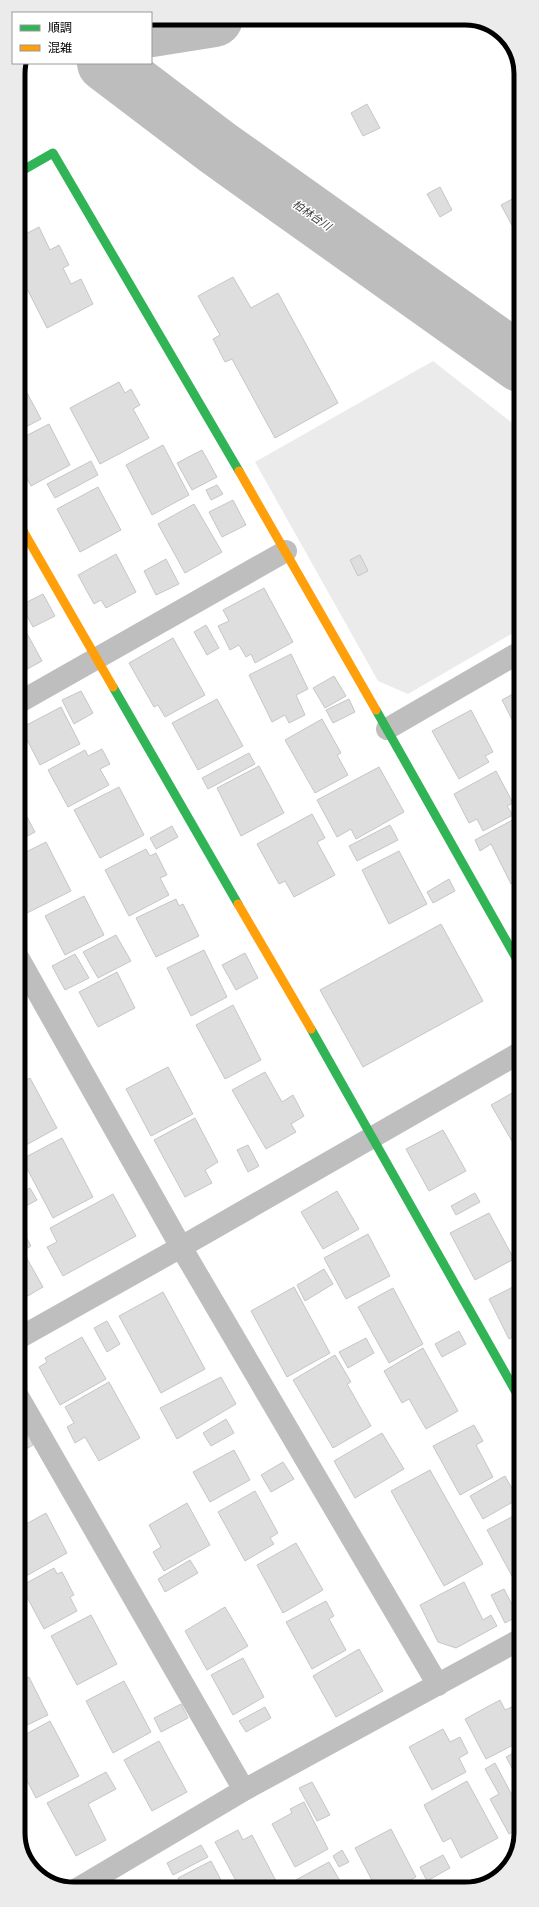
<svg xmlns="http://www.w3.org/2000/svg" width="539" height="1907" font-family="Rubik,'Noto Sans JP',sans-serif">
	<rect width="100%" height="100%" fill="#fff"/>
	<!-- green -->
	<path fill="#ebebeb" d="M433,361L520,429V629L408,694L378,681L255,462Z"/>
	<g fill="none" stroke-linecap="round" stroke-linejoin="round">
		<!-- river -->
		<path stroke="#bdbdbd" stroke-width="58" d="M151,28L214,18
			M106,63L218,148L520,363"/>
	</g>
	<!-- building -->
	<path fill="#dedede" stroke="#c6c6c6" d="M367,104L380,128L363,136L351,113Z
		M18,135L23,145L18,148Z
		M440,187L452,210L440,217L427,194Z
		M520,195V226L514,229L501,205Z
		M39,227L50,250L59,245L69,265L63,268L71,284L81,279L93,304L47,328L18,271V238Z
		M233,277L251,308L278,293L338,403L275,438L232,359L225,362L213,339L220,335L198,296Z
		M19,354L25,367L18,371V355Z
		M18,376L41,419L18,431Z
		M119,382L125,393L131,389L140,405L133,409L149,438L100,464L70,408Z
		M49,424L70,465L31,486L18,462V440Z
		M163,445L189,495L152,515L126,465Z
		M202,450L217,477L192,490L177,463Z
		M91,461L98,475L55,498L47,484Z
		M217,485L223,494L211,500L206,490Z
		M98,487L121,530L80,552L57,509Z
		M233,500L246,525L222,537L209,512Z
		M194,504L222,552L185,573L158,524Z
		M116,554L136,592L106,608L101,600L94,604L78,575Z
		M360,555L368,571L358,576L350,560Z
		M166,559L179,584L156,595L144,571Z
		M264,588L293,642L255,663L251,654L246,657L239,645L230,650L218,626L229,621L223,610Z
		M43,594L55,616L33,627L21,605Z
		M18,617L42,661L18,674Z
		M206,625L219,648L207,655L194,632Z
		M173,638L205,695L165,717L158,705L154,707L129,663Z
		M291,654L308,689L296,695L305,715L289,723L285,715L272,722L249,675Z
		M334,676L346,696L325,708L313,688Z
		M520,690V735L502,700Z
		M81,691L93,713L74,724L62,700Z
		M217,699L243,746L198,770L172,723Z
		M349,699L355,712L333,723L326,710Z
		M61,707L80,744L40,765L21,728Z
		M471,710L493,752L485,756L489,762L459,779L432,731Z
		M322,719L341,753L337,755L348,775L315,793L285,740Z
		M102,749L110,764L100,769L109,785L68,807L48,770L85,750L88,756Z
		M249,753L255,764L208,789L202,778Z
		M259,766L284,813L241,836L217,788Z
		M379,767L404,812L356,839L351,829L337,837L317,800Z
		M496,771L513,803L507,806L513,815L483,831L477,819L469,823L454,794Z
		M119,787L144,835L100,858L74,810Z
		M18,800L35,832L18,841Z
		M312,814L325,838L317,842L335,875L294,897L285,881L279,884L257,844Z
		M520,816V879L511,884L491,844L480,851L475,840Z
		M390,825L398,840L357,861L349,846Z
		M172,826L178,837L156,849L150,838Z
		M46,842L71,891L27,913L19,897L18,856Z
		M146,849L150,856L156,853L167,875L160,878L169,895L129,916L105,870Z
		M399,851L427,904L389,924L362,870Z
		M449,879L455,891L433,903L427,892Z
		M520,884V901L513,888Z
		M84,896L104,935L65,955L45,916Z
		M176,899L179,906L183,904L199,936L156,957L136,918Z
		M441,924L483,1001L363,1067L320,990Z
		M116,935L131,961L98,978L83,952Z
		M204,950L227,997L191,1016L167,968Z
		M245,953L258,978L236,990L222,965Z
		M75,954L89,978L65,990L52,966Z
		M117,972L135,1008L98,1027L79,992Z
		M233,1005L261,1060L225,1079L196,1025Z
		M21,1051L27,1062L19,1066V1052Z
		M168,1067L193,1114L151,1136L126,1089Z
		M265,1072L282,1102L293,1095L304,1116L291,1124L296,1132L266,1149L232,1090Z
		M30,1078L57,1128L19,1149V1084Z
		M521,1088V1146L516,1148L491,1105Z
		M195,1118L218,1162L205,1170L212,1183L185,1197L154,1140Z
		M443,1130L466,1171L429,1191L406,1149Z
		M62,1138L93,1197L53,1218L22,1159Z
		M248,1145L259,1166L248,1172L237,1150Z
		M30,1188L37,1200L19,1210V1194Z
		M337,1191L359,1229L323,1249L301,1212Z
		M475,1193L480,1202L456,1215L451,1206Z
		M113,1194L136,1236L63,1276L47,1247L57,1242L50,1228Z
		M489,1213L514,1259L475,1280L450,1233Z
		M19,1224L31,1246L19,1253Z
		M368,1234L390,1276L346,1299L324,1258Z
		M25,1255L43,1287L19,1301V1258Z
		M324,1269L333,1284L305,1301L297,1285Z
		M521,1283V1333L509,1339L489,1299Z
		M294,1287L330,1353L287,1377L251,1311Z
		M393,1288L423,1344L389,1363L358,1307Z
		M163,1292L205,1369L161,1393L119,1316Z
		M107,1321L120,1344L107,1352L94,1328Z
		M459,1331L466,1344L442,1357L435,1344Z
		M82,1337L106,1379L60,1405L39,1367L47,1362L45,1358Z
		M366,1338L374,1353L348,1368L339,1352Z
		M423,1348L458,1411L426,1429L409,1399L402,1403L384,1371Z
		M335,1355L351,1382L347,1384L371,1426L333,1448L293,1380Z
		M221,1377L236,1404L177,1439L160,1408Z
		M109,1382L140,1438L99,1461L85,1437L75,1443L67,1427L74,1423L65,1407Z
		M226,1419L234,1433L211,1446L203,1433Z
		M474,1425L483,1441L476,1445L493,1477L460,1495L433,1446Z
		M27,1432L33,1445L19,1453V1436Z
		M382,1433L404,1469L355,1498L334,1461Z
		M234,1450L250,1480L210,1502L193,1472Z
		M283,1462L294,1479L271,1492L261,1475Z
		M430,1470L483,1564L444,1586L391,1491Z
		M505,1476L518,1499L483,1519L470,1496Z
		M255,1491L278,1533L270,1538L274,1544L245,1561L218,1512Z
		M187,1503L210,1545L164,1571L153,1552L161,1547L149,1525Z
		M19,1505L26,1519L19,1523Z
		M521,1512V1571L512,1576L487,1530Z
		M46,1513L67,1553L19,1580V1528Z
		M296,1543L323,1590L283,1613L257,1565Z
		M190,1560L198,1573L165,1592L158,1579Z
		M54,1568L57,1574L62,1572L74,1595L70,1597L77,1611L44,1629L21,1586Z
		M464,1582L483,1620L491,1615L497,1626L456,1648L438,1642L420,1605Z
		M504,1589L518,1616L505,1623L491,1595Z
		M326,1601L334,1616L329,1619L346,1650L312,1669L286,1622Z
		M225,1607L248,1646L207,1670L185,1631Z
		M91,1615L117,1664L77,1685L51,1636Z
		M359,1649L383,1691L336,1717L313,1676Z
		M243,1658L264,1697L233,1715L211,1675Z
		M19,1662L24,1671L19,1673Z
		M521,1665V1681L514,1669Z
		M29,1677L48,1715L19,1729V1682Z
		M124,1681L151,1732L113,1753L86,1701Z
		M500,1700L505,1710L512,1707L521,1723V1727L517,1729L521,1741L486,1759L465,1719Z
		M181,1704L188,1718L161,1732L154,1718Z
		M265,1707L271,1718L246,1732L239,1721Z
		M50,1721L79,1776L36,1798L19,1765V1755L21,1753L19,1749V1738Z
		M443,1729L450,1742L460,1737L468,1753L459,1758L466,1772L432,1790L409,1747Z
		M159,1741L187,1792L152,1811L124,1760Z
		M521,1749V1784L506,1757Z
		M495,1763L521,1812V1827L509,1834L490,1799L499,1794L485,1769Z
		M106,1772L116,1789L88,1804L106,1840L76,1856L47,1803Z
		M467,1781L498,1838L461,1858L451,1838L443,1842L424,1805Z
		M312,1782L330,1815L317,1821L299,1788Z
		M304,1802L328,1849L295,1867L272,1824L292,1813L290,1809Z
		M391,1829L416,1877L395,1888H376L355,1848Z
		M238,1830L243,1840L252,1835L276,1881L262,1888H240L215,1842Z
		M201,1845L208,1857L173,1875L167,1863Z
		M342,1850L349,1862L339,1867L333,1856Z
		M443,1855L450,1868L427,1881L420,1867Z
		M211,1861L225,1888L183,1889L178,1878Z
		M329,1862L344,1888H281Z"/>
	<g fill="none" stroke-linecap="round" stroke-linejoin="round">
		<!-- street -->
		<path stroke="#bebebe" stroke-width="22" d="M18,703L286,551
			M387,729L520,652
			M19,959L181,1247L438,1685
			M19,1338L181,1247L521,1052
			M19,1398L244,1790
			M77,1889L244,1790L521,1639"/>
		<!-- fast -->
		<path stroke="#30b455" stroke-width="9" d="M18,173L53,153L239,471
			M113,687L238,904
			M376,710L520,965
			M311,1029L521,1401"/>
		<!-- slow -->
		<path stroke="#ff9f0a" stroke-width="9" d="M239,471L376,710
			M18,522L113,687
			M238,904L311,1029"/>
	</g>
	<g text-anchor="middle" stroke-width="3" stroke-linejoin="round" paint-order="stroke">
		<!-- water labels -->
		<g font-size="11" font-style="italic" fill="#424242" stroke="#fff">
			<text transform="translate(312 215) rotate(35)" y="4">柏林台川</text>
		</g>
	</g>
	<!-- crop -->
	<path d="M0 0H539V1907H0ZM74 25H465A49 49 0 0 1 514 74V1833A49 49 0 0 1 465 1882H74A49 49 0 0 1 25 1833V74A49 49 0 0 1 74 25Z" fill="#ebebeb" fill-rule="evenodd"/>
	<path fill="none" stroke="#000" stroke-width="5" d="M74 25H465A49 49 0 0 1 514 74V1833A49 49 0 0 1 465 1882H74A49 49 0 0 1 25 1833V74A49 49 0 0 1 74 25Z"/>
	<!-- legend -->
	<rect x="12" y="12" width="140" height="52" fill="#ffffff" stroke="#999999"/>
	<rect x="20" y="25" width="20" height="6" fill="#30b455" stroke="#999999"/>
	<text x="48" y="32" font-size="12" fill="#000000">順調</text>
	<rect x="20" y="45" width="20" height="6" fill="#ff9f0a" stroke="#999999"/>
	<text x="48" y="52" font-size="12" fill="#000000">混雑</text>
</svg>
